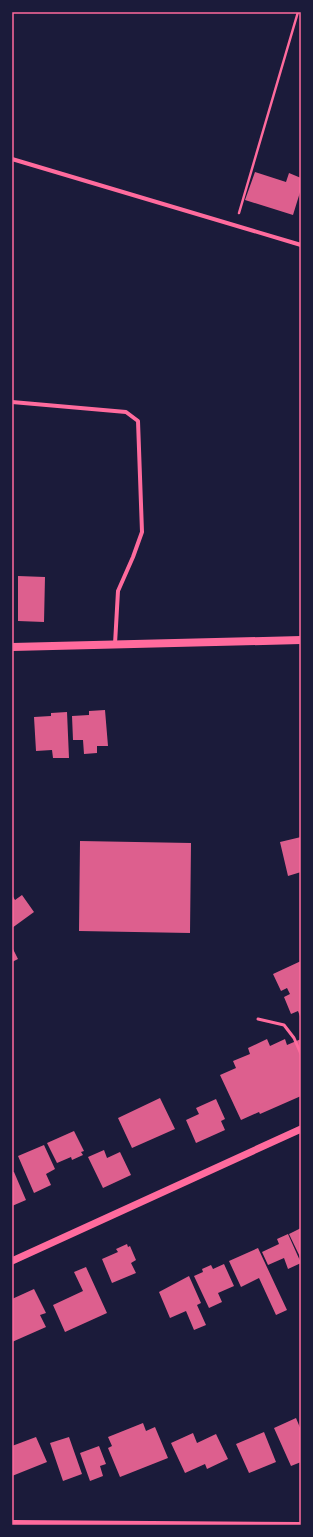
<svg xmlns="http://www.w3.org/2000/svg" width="313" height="1537" font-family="'Noto Sans',sans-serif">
	<rect width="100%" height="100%" fill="#1b1b3a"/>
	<!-- building -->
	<path fill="#dd5f8e" d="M255,172L286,182L289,173L301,178V189L293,215L245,200Z
		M18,576L45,577L44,622L18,621Z
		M105,710L108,746H97V753L84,754L83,740H73L72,716L89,715V711Z
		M67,712L69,758H53L52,750L36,751L34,717L51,716V713Z
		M301,837V872L288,876L280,842Z
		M80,841L191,843L190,933L79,931Z
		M12,895L15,900L22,895L34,912L12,928Z
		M12,947L18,959L12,962Z
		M301,961V1019L298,1011L291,1014L284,997L290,994L287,988L281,991L273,974Z
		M267,1039L270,1046L285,1039L287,1045L301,1039V1096L260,1114L259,1112L241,1120L220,1075L236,1068L233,1061L250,1054L248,1048Z
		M160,1098L175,1129L132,1148L118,1118Z
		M216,1099L225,1119L221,1121L225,1130L196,1143L186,1120L199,1114L196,1108Z
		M74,1131L84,1151L81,1152L83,1155L72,1160L71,1157L57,1163L47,1143Z
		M44,1145L55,1169L46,1174L51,1185L34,1193L18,1156Z
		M104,1150L107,1158L120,1152L131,1175L103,1188L88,1157Z
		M12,1172H14L26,1200L12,1206Z
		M301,1228V1259L289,1234Z
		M288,1234L301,1263L288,1269L284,1258L268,1265L262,1252L279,1244L277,1239Z
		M127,1244L128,1247L130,1246L136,1260L131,1263L136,1273L112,1283L102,1259L118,1252L116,1249Z
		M258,1248L287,1310L276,1315L259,1278L241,1287L229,1261Z
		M224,1264L234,1286L218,1293L222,1302L209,1308L194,1276L203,1272L202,1269L211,1265L213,1269Z
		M86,1267L107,1313L65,1332L53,1305L83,1291L74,1272Z
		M189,1276L201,1303L197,1305L206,1325L194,1330L186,1311L170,1318L159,1292Z
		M34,1289L46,1313L40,1315L46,1327L12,1342V1299Z
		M296,1418L301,1430V1462L291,1466L274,1428Z
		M143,1423L146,1431L155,1427L168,1458L120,1477L108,1448L112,1446L108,1437Z
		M264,1432L276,1462L249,1473L236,1444Z
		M193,1433L197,1443L216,1434L228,1459L207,1469L205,1464L185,1473L171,1443Z
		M36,1437L47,1462L12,1476V1446Z
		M69,1437L82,1474L63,1481L50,1443Z
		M99,1446L106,1464L100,1466L103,1476L90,1481L80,1453Z"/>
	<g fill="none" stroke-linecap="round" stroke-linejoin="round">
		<!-- path -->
		<path stroke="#ff6b9d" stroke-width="2.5" d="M239,213L298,12"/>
		<!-- service -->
		<path stroke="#ff6b9d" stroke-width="3" d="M258,1019L284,1025L294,1038L301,1054"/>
		<!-- minor -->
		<path stroke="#ff6b9d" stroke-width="4" d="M12,159L301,245
			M12,402L126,412L138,421L142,532L133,557L118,591L115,644
			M12,1522L301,1524"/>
		<!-- tertiary -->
		<path stroke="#ff6b9d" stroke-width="7" d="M12,1261L301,1129"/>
		<!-- secondary -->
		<path stroke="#ff6b9d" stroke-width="8" d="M12,647L301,640"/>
	</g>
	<!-- border -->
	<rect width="313" height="1537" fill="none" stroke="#1b1b3a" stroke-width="26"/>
	<rect x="13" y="13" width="287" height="1511" fill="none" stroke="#ff6b9d" stroke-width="1.5"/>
</svg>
